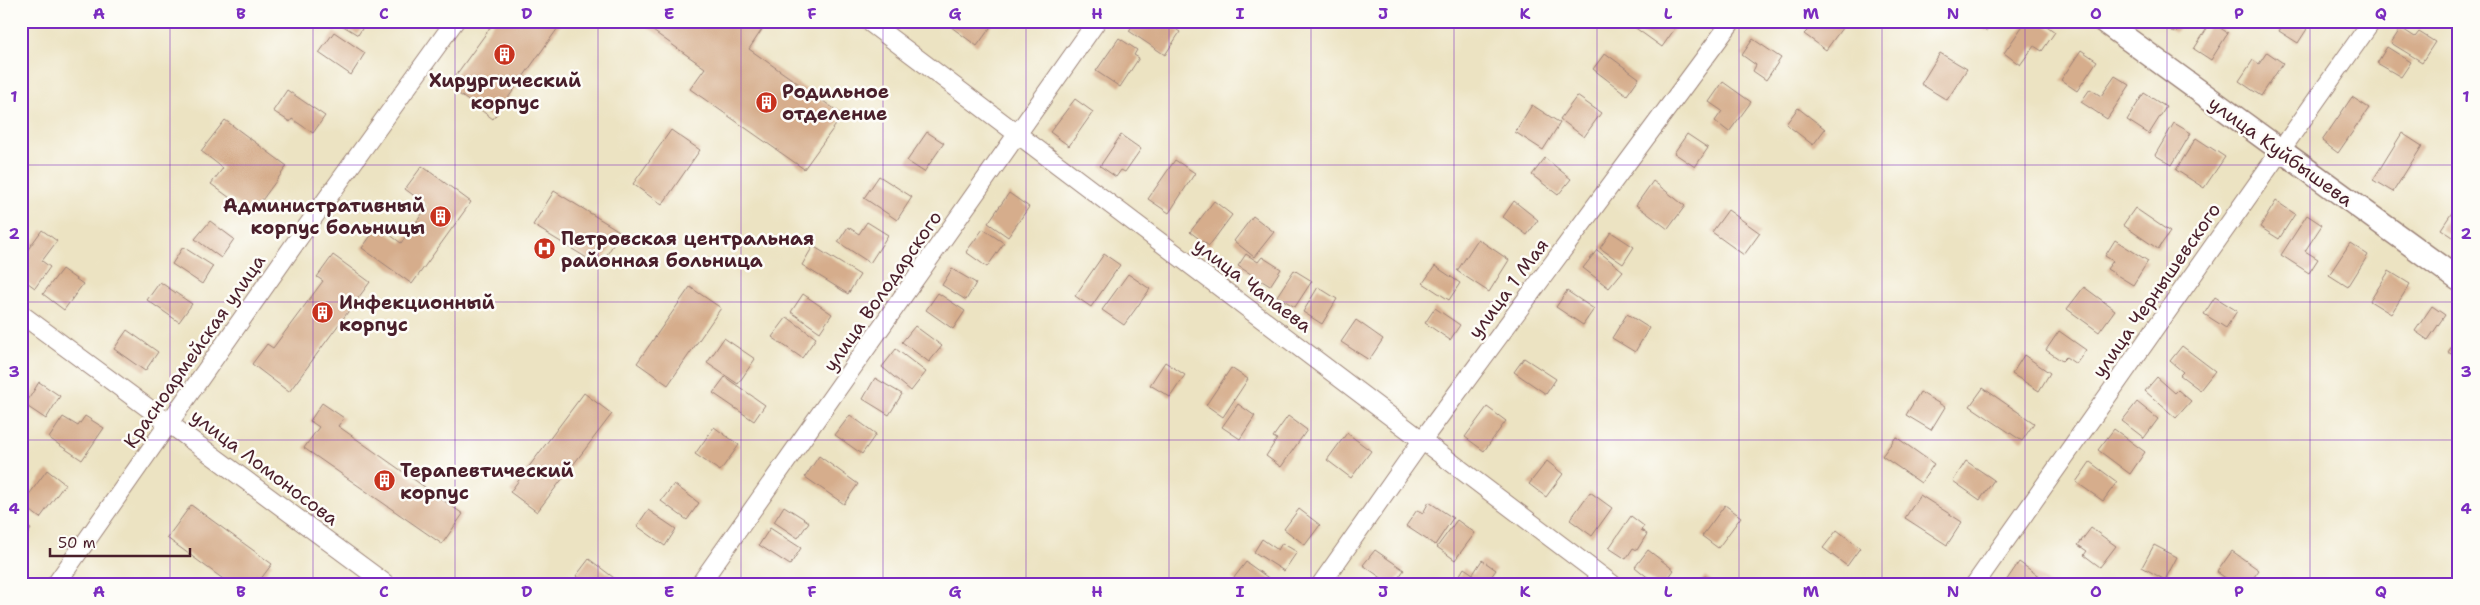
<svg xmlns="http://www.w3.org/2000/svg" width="2480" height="605" font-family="'Shantell Sans',sans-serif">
	<rect width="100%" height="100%" fill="#fdfcf7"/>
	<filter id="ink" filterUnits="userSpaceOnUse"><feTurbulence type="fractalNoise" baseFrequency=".02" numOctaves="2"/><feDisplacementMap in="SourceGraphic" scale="10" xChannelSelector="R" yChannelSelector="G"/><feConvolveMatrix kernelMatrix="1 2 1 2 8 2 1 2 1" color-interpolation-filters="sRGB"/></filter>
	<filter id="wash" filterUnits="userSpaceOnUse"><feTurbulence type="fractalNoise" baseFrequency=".0096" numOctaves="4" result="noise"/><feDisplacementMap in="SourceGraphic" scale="20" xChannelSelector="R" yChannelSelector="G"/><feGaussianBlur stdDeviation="1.12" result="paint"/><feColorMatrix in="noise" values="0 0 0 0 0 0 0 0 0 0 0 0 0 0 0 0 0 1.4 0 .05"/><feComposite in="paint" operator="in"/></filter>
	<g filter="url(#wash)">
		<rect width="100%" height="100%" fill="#ece3c2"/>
		<g id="blocks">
			<!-- building -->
			<path fill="#d6ad8c" d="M342,21H367L358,35L340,24Z
				M495,21H563L493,119L448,86Z
				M649,21H754L763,28L749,49L843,115L804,169L690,89L705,68L646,26Z
				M943,21H995L977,46Z
				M1135,21H1164L1180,32L1165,55L1129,31Z
				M1633,21H1667L1676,27L1662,47L1630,24Z
				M1778,21H1791L1786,27Z
				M1796,21H1842L1845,24L1826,50L1804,34L1808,30Z
				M1971,21H1993L1987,31Z
				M2026,21H2040L2055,32L2042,51L2034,46L2020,65L2004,53Z
				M2159,21H2183L2175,33Z
				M2285,21H2294L2307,29L2298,43L2279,31Z
				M2211,22L2228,33L2211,60L2194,49Z
				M2401,28L2415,37L2419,32L2435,42L2422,62L2391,43Z
				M334,32L365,53L351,75L319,53Z
				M1119,38L1137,50L1134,55L1139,58L1120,87L1096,71Z
				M1753,39L1781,58L1766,80L1753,71L1756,65L1742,55Z
				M2387,47L2411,62L2401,77L2377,63Z
				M2081,50L2097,61L2077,91L2061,80Z
				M2267,52L2283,63L2261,96L2239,81L2253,60L2259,64Z
				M1605,53L1639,78L1627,95L1593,69Z
				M1940,53L1967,69L1947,100L1921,84Z
				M2115,76L2130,85L2107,119L2081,102L2090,89L2101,96Z
				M1723,82L1751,102L1729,132L1715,121L1722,111L1709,102Z
				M287,90L325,116L313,133L292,119L290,122L273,111Z
				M2144,93L2166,107L2149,134L2127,120Z
				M1577,96L1601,113L1584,137L1560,119Z
				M2352,97L2369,108L2338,153L2322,141Z
				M1075,99L1093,112L1069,146L1050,132Z
				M1532,105L1560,123L1543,150L1515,132Z
				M1798,108L1825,129L1813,145L1786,124Z
				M225,120L287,166L252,214L211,184L223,168L201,151Z
				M2174,123L2191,133L2172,165L2155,155Z
				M671,130L700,150L662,205L633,184Z
				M927,132L944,143L924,172L907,161Z
				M2402,133L2422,146L2393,192L2373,180Z
				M1687,134L1708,148L1695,167L1674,153Z
				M1121,135L1141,149L1125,172L1121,170L1116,177L1100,166Z
				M2196,138L2225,157L2204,188L2176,170Z
				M1545,158L1571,179L1558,195L1532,175Z
				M1175,160L1195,173L1169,213L1148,199Z
				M422,166L471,202L412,284L362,248L378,226L401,243L428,206L405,189Z
				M879,176L912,197L897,220L864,198Z
				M1653,181L1685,206L1668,229L1636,205Z
				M554,191L621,232L600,266L533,225Z
				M1009,193L1029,207L1008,237L988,223Z
				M1214,201L1232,215L1209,246L1190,232Z
				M1514,201L1538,220L1527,235L1503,217Z
				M2276,201L2295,214L2279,239L2260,227Z
				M2459,202V241L2441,229Z
				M2135,208L2170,232L2158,249L2123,225Z
				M1728,210L1760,233L1744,255L1712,232Z
				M2307,215L2322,225L2305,251L2318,259L2309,273L2281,255Z
				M1253,216L1274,232L1254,257L1234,241Z
				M210,221L234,239L221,258L195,239Z
				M867,222L888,235L870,263L838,242L848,227L859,234Z
				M983,229L1004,243L987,267L966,252Z
				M42,230L57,241L42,261L50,267L35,288L21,278V259Z
				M1611,232L1634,247L1623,264L1600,248Z
				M1478,239L1509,260L1489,292L1457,271Z
				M2115,240L2148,261L2133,285L2107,269L2113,261L2105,256Z
				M2350,243L2368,255L2348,287L2329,275Z
				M813,246L860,275L848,294L802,265Z
				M183,247L213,266L202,284L172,264Z
				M1597,250L1623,271L1609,288L1583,268Z
				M1104,254L1120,265L1091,307L1075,296Z
				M1246,254L1258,262L1262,257L1281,269L1270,286L1238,266Z
				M333,255L370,282L289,392L252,364L267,344L273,348L323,281L317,277Z
				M1435,266L1460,283L1449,300L1423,283Z
				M62,269L83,284L64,310L43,294Z
				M952,269L976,283L966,300L942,285Z
				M1294,270L1312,281L1295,307L1277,296Z
				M2389,271L2410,284L2391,314L2370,301Z
				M1128,274L1150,289L1124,325L1102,310Z
				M160,282L192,304L179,322L147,300Z
				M690,287L721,308L668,385L637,363Z
				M1318,287L1337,299L1322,324L1303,312Z
				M2084,287L2115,310L2099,332L2067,309Z
				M1567,291L1594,309L1583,325L1556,307Z
				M938,293L965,311L953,329L926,310Z
				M803,294L832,314L820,332L791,312Z
				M2215,297L2237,311L2226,328L2204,314Z
				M2432,306L2445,315L2428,340L2415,331Z
				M1435,308L1460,325L1450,340L1425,323Z
				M1627,314L1649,328L1635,352L1612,338Z
				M787,317L816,338L802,358L772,337Z
				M1356,320L1383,339L1369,360L1341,342Z
				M915,326L942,346L929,362L902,342Z
				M127,330L158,352L145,371L114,349Z
				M2059,331L2086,350L2076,364L2066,357L2062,361L2046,350Z
				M2459,336V359L2448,352Z
				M724,338L755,359L738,384L707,363Z
				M2182,346L2215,371L2200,390L2180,375L2183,372L2170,361Z
				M896,349L926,372L911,391L882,367Z
				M2024,355L2050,373L2039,391L2012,374Z
				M1524,358L1556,379L1546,394L1514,372Z
				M1165,362L1185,375L1170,397L1150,385Z
				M21,368L27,372L21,379Z
				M1231,368L1248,379L1223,417L1206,405Z
				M725,377L765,405L754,421L713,393Z
				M2157,377L2175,393L2178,390L2191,401L2176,418L2145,391Z
				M875,378L902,394L889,415L863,399Z
				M39,382L60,396L46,419L25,405Z
				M1983,388L2034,423L2022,441L1970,406Z
				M1920,392L1945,407L1931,430L1906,415Z
				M584,393L612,414L537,512L510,492Z
				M2137,402L2158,419L2144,438L2122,421Z
				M322,403L344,418L338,426L463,514L442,544L304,448L319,427L310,421Z
				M1238,404L1255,416L1240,439L1222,427Z
				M1487,407L1506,421L1484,451L1465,437Z
				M850,415L876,434L862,454L835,435Z
				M85,416L104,428L82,460L49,438L63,417L78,426Z
				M1288,416L1307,430L1281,467L1266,456L1277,439L1273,437Z
				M714,427L739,445L720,471L695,454Z
				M2114,429L2145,452L2130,474L2098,450Z
				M1347,433L1371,451L1351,478L1327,460Z
				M1896,437L1934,464L1921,483L1882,456Z
				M819,456L858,484L844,504L805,477Z
				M1547,461L1563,474L1546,497L1529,484Z
				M1966,461L1994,480L1980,500L1953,481Z
				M2090,462L2117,482L2103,501L2076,482Z
				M47,470L65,484L40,518L22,504Z
				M674,484L699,503L687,520L661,501Z
				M1590,492L1612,508L1592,536L1570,520Z
				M1920,495L1962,522L1947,545L1905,518Z
				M1429,502L1453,518L1435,545L1406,526L1417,510L1423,513Z
				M191,505L272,564L257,584H230L167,538Z
				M1725,505L1741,517L1718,548L1702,536Z
				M784,506L809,522L798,538L774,522Z
				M1299,509L1320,525L1305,545L1284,529Z
				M648,510L676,529L665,546L637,526Z
				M1631,516L1644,526L1641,530L1647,534L1637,550L1633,548L1626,559L1609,548Z
				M1457,520L1475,533L1455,560L1437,547Z
				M21,523L31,529L21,545Z
				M770,528L801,548L790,565L759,545Z
				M2091,528L2116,546L2100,567L2084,555L2087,551L2078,545Z
				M1837,530L1860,548L1847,566L1823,548Z
				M1262,539L1278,550L1282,543L1297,552L1284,571L1254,552Z
				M2154,545L2177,557L2165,580L2142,567Z
				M1375,550L1404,570L1394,584H1390L1363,565Z
				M1648,550L1674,570L1664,584H1656L1635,567Z
				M2232,551L2259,570L2249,584H2234L2217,572Z
				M589,559L622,584H587L576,576Z
				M1482,560L1496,570L1486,584H1465L1458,578L1464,568L1473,574Z
				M1246,562L1274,582L1272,584H1239L1233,579Z
				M2019,562L2050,584H2004Z
				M1705,576L1715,584H1699Z"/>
		</g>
	</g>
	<g filter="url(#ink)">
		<use href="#blocks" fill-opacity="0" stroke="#9b8176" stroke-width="1"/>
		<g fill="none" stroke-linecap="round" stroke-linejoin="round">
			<defs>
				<path id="minor" d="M868,21L1612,584
					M21,314L386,584
					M56,584L303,232L455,21
					M700,584L1097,21
					M1321,584L1423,439L1732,21
					M1975,584L2372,21"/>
				<path id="tertiary" d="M2103,21L2459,280"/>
			</defs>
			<!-- minor casing -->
			<use href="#minor" stroke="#9b8176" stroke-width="20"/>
			<!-- tertiary casing -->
			<use href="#tertiary" stroke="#9b8176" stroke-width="25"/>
			<!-- minor -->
			<use href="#minor" stroke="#fff" stroke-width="18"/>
			<!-- tertiary -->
			<use href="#tertiary" stroke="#fff" stroke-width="22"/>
		</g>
	</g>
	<!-- grid -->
	<path fill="none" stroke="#7b2cbf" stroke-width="1" stroke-opacity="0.55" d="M170,21V584M313,21V584M455,21V584M598,21V584M741,21V584M883,21V584M1026,21V584M1169,21V584M1311,21V584M1454,21V584M1597,21V584M1739,21V584M1882,21V584M2025,21V584M2167,21V584M2310,21V584M21,165H2459M21,302H2459M21,440H2459"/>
	<!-- icons -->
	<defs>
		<symbol id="building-disc" viewBox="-11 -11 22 22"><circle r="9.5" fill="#c8321e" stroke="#fdfcf7"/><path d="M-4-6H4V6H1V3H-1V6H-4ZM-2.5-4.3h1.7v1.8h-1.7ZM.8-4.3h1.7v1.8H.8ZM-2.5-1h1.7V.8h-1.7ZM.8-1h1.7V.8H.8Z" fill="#fff"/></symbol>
		<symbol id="hospital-disc" viewBox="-11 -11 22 22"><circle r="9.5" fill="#c8321e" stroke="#fdfcf7"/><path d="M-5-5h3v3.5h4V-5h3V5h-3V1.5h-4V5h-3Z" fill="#fff"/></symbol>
	</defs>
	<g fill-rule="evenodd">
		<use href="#building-disc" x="492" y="42" width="25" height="25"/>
		<use href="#building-disc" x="754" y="90" width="25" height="25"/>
		<use href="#building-disc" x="428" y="204" width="25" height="25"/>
		<use href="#hospital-disc" x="532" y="236" width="25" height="25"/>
		<use href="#building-disc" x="310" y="300" width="25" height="25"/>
		<use href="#building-disc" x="372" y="468" width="25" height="25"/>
	</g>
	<g text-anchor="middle" stroke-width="5" stroke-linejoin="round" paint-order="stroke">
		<!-- poi labels -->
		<g font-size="19" font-weight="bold" fill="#4a1f2b" stroke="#fdfcf7" text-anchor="start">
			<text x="505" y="87" text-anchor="middle">Хирургический<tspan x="505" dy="22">корпус</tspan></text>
			<text x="782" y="98">Родильное<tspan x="782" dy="22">отделение</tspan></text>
			<text x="425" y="212" text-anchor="end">Административный<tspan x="425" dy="22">корпус больницы</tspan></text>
			<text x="561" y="245">Петровская центральная<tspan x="561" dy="22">районная больница</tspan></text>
			<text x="339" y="309">Инфекционный<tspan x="339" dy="22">корпус</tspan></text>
			<text x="400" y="477">Терапевтический<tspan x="400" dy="22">корпус</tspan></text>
		</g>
		<!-- street labels -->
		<g font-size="19" fill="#4a1f2b" stroke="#fdfcf7">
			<text transform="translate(2281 151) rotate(36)" y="7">улица Куйбышева</text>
			<text transform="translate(1253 285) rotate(37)" y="7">улица Чапаева</text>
			<text transform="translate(1508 288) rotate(-53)" y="7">улица 1 Мая</text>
			<text transform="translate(2156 290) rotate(-55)" y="7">улица Чернышевского</text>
			<text transform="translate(882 291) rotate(-55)" y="7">улица Володарского</text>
			<text transform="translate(194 351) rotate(-55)" y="7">Красноармейская улица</text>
			<text transform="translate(265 467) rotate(37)" y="7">улица Ломоносова</text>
		</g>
	</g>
	<!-- margin -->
	<rect width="2480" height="605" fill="none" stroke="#fdfcf7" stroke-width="55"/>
	<!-- scale -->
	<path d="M50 548v8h140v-8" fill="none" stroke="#4a1f2b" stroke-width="2.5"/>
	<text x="58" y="548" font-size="15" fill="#4a1f2b" stroke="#fdfcf7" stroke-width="4" paint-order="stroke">50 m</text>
	<rect x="28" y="28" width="2424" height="550" fill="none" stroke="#7b2cbf" stroke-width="2"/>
	<g font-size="16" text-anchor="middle" font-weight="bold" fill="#7b2cbf">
		<text x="99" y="19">A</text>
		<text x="241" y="19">B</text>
		<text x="384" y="19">C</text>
		<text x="527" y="19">D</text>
		<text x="669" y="19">E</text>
		<text x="812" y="19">F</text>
		<text x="955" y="19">G</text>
		<text x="1097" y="19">H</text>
		<text x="1240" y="19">I</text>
		<text x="1383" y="19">J</text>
		<text x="1525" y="19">K</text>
		<text x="1668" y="19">L</text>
		<text x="1811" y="19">M</text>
		<text x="1953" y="19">N</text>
		<text x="2096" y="19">O</text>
		<text x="2239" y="19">P</text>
		<text x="2381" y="19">Q</text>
		<text x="14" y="102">1</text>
		<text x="2466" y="102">1</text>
		<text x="14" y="239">2</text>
		<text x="2466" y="239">2</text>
		<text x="14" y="377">3</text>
		<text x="2466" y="377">3</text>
		<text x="14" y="514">4</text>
		<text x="2466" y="514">4</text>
		<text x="99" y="597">A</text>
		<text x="241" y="597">B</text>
		<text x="384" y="597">C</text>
		<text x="527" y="597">D</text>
		<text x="669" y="597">E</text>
		<text x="812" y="597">F</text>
		<text x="955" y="597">G</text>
		<text x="1097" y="597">H</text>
		<text x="1240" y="597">I</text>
		<text x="1383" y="597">J</text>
		<text x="1525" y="597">K</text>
		<text x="1668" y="597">L</text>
		<text x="1811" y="597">M</text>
		<text x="1953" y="597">N</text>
		<text x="2096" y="597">O</text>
		<text x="2239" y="597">P</text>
		<text x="2381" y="597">Q</text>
	</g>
</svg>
